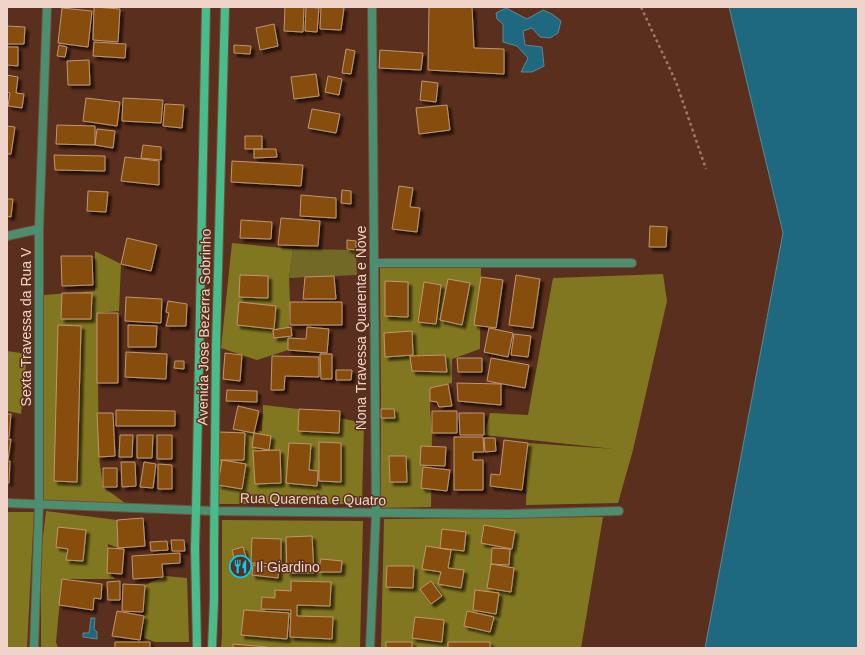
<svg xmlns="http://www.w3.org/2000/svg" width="865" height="655" font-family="Arial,sans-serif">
	<defs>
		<filter id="shadow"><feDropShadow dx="3.5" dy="3.5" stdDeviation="1" flood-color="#0009"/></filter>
	</defs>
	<rect width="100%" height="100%" fill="#5a2f1d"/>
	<!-- green -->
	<path fill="#716925" d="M293,249L356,250L357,275L289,278Z"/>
	<!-- forest -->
	<path fill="#827721" d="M232,243L293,249L289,278L290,302L288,350L257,360L221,348Z
		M95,251L121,264L119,311L97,313L99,457L103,487L125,503L42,502L44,295L95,291Z
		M380,267H481L480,349L452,359V383L430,388V409L432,433L431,507L381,508V397Z
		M663,274L667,301L633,450L618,503L526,505L528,443L614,449L484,435L490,413L528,415L553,278Z
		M7,351L27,354L21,414L7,411Z
		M263,405L299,409L298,431L339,433V418L364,423L362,504H217L219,432L262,431Z
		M46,511L117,520L118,548L108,544L110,573L115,579H62L56,642L58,648H41V554Z
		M7,512H34L27,648H7Z
		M603,517L581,648H381L384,519Z
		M222,520L363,521L360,648H221L222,636Z
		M165,576L187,578L189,642H155L144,638L145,585Z"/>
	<!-- water -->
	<path fill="#1e697f" stroke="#5d8995" d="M729,7H858V648H705L783,233Z
		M506,8L527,19L543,10L552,14L561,21L558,33L550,38L540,37L532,28L523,31L525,45L542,47L544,66L532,72H521L528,58L517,46L503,42V24L497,19L496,13Z
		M91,618H95L94,629L97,632V639L83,637V633H89Z"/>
	<!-- building -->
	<path fill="#864e0c" stroke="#bf9672" filter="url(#shadow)" d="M94,7L120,9L118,42L93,40Z
		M285,7H304L303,32L284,31Z
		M306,7L319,8L317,32L305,31Z
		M321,7H339L344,8L341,30L320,29Z
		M429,7H472L474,48L504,49V74L428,70Z
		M62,8L92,11L88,47L58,43Z
		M274,24L278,46L260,50L256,28Z
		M7,26L25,27L24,44H7Z
		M94,42L126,44L125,58L93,56Z
		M59,45L67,47L65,57L57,56Z
		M234,45L251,46L250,54L234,53Z
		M7,47H18V66L7,65Z
		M346,49L355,51L351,74L342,73Z
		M380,50L423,53L421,70L379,68Z
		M89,60L90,85H68L67,61Z
		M316,74L319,96L294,99L291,77Z
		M7,75L18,77L16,93L24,94L22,108L8,106L10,93L7,92Z
		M328,76L342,79L339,95L325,92Z
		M422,81L438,83L436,102L420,100Z
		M86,98L120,102L117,126L83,121Z
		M123,98L163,100L161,123L122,121Z
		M165,104L184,105L182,128L163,126Z
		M447,105L450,130L419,134L416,108Z
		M312,109L340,114L336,133L308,128Z
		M57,125L95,126V145L56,144Z
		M7,126L15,127L11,154H7Z
		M97,129L115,131L113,148L95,145Z
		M245,136H262V149H245Z
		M143,145L161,147V160L141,158Z
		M254,149H276L277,157L254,158Z
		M54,155L105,156V171L55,170Z
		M125,157L159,161V185L121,181Z
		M232,161L303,165L301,186L231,182Z
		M399,186L413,188L410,207L420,208L417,232L392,229Z
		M342,190L351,191V204L341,203Z
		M88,191L108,192L106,212L87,211Z
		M301,195L336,198V218L300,216Z
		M7,199H13L11,217L7,216Z
		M281,218L320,221L318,246L278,245Z
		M241,220L272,222L271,239L240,238Z
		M650,226L667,227L666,247H649Z
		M127,238L157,245L151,271L121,264Z
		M347,240L356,241V250L347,249Z
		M61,256H92L93,285L62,286Z
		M240,275L268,276V298L239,297Z
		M516,275L540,279L533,328L509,325Z
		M334,276L336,299H303L305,277Z
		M481,277L503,280L496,328L474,325Z
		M448,279L470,283L462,325L440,320Z
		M385,281L408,282V317L385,316Z
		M424,282L441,285L436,324L418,322Z
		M62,293H92L91,319H61Z
		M126,297L162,299L161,323L125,321Z
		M168,301L187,304L186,326H166L169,313L166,312Z
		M239,302L276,306L274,329L237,325Z
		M290,302H342V325H290Z
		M97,313H118V383H97Z
		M58,325L81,326L77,482L54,481Z
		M128,325L157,326L156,347H128Z
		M291,327L292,336L274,338L273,330Z
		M307,327L329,329L327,353L288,350V338L306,339Z
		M489,328L513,333L508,357L484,352Z
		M412,331L413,355L385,357L384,333Z
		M514,334L531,336L528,357L511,355Z
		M126,352L167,354L166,379L125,377Z
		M225,353L242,355L240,381L223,379Z
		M320,354H332V379H321Z
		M445,355L447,372L412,371L410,356Z
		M272,356L319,357V377L285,376L284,390H271Z
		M457,358H482V372H458Z
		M491,358L529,365L525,388L487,381Z
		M175,361H184V369L174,368Z
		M336,370H352L351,380H336Z
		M457,383L501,384V405L458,401Z
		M448,384L452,406L439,407L437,402L430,401V388Z
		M227,390L257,391V402L226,401Z
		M238,406L259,411L254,433L233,429Z
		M299,409L340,411L339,433L298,431Z
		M381,409H394L395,418H381Z
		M116,410L175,411V426H116Z
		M432,411H457V433H432Z
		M97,413H113L115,456L99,457Z
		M459,413H484V435H460Z
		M7,414H11L9,437H7Z
		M219,432L245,433L244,460H219Z
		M254,433L271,436L269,450L252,447Z
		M120,435H133L132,457H119Z
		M137,435H153L152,458H137Z
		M157,435H172V459H157Z
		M454,437H483L484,452H473V460H483V490H454Z
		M484,438H495L496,451L485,452Z
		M7,439H11L8,460H7Z
		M504,440L528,443L522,490L490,486L491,474L500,475Z
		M319,442L341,443V482L319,481Z
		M289,443L311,444L309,470L318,471L317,486L286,483Z
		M421,446L446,447L445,466L420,465Z
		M280,450L281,483L255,484L253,451Z
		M389,456H406L407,482H390Z
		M222,460L246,464L242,489L218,485Z
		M7,461H10L9,483H7Z
		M121,462H135L136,486L122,487Z
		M144,462L156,464L153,488L140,487Z
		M158,464L172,465V489H158Z
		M423,467L450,470L447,491L421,488Z
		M103,468H117V487H103Z
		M143,518L145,546L118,548L117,520Z
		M484,525L515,531L512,549L481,543Z
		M58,527L86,530L83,561L66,560L68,549L56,547Z
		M442,529L466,532L464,551L440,548Z
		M312,536L314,573H287L286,537Z
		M252,538L281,539V564L251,563Z
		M171,540H184L185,551H172Z
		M167,541L168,550L151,551L150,542Z
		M426,546L451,550L448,568L464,570L461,588L438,584L441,572L422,569Z
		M243,547L249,567L238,571L232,550Z
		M108,548L124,549L122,574L107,573Z
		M492,548L510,549L509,565L491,564Z
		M180,553V563L162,564L163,577L133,579L132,556Z
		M321,559L342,561L341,572H318Z
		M491,564L514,568L511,592L487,588Z
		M253,565L279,568L278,578L252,575Z
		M387,566H414L413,588L386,587Z
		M62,579L102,584L101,599L94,598L93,610L59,605Z
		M120,581V600H108L107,582Z
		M291,581L331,582L330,606L297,605V616L333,617L332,639L290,637L291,610L261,609L262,597L275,598V590L291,591Z
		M431,581L442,596L431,604L420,589Z
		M123,584L145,585L143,612L122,611Z
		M475,590L499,593L496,614L473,610Z
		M244,610L289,613L287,639L241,635Z
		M117,611L144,616L140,640L112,636Z
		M467,611L494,617L490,632L464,626Z
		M415,617L444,620L442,642L412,638Z
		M115,642H150V648H115Z
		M386,642H412V648H386Z
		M448,642H490V648H448Z
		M233,644L267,647V648H233Z"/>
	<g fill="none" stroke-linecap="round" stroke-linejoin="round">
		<defs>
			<path id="minor" d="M7,236L39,229
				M374,263H632
				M7,503L214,511L508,514L619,511
				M34,648L39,504V229L47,7
				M370,648L376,512L372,7"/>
			<path id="secondary" d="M197,648L195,548L196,511L206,7
				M212,648L214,601V549L216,346L225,7"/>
		</defs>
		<!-- minor casing -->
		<use href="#minor" stroke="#754d3c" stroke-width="10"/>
		<!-- secondary casing -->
		<use href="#secondary" stroke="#754d3c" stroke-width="10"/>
		<!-- path -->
		<path stroke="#9c7869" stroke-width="2.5" stroke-dasharray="3 3" stroke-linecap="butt" d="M641,7L676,82L706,169"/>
		<!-- minor -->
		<use href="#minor" stroke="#4b8f70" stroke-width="8"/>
		<!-- secondary -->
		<use href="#secondary" stroke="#46bd8b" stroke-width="8"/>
	</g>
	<!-- icons -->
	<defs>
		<symbol id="restaurant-ring" viewBox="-11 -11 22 22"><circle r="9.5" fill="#5a2f1d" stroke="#04cbf9" stroke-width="1.5"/><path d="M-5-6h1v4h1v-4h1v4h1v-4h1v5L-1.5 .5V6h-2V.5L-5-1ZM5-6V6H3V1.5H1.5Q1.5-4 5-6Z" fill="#04cbf9"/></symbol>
	</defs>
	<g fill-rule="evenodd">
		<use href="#restaurant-ring" x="228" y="554" width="25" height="25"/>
	</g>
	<g text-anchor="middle" stroke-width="3" stroke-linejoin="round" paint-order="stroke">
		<!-- street labels -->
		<g font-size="14" fill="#f0d4c9" stroke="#5a2f1d">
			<text transform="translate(26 327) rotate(-90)" y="5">Sexta Travessa da Rua V</text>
			<text transform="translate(204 327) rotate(-89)" y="5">Avenida Jose Bezerra Sobrinho</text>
			<text transform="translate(361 328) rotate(-90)" y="5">Nona Travessa Quarenta e Nove</text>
			<text transform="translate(313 499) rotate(1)" y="5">Rua Quarenta e Quatro</text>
		</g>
		<!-- poi labels -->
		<g font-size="14" fill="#f0d4c9" stroke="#5a2f1d" text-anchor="start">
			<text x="256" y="572">Il Giardino</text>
		</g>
	</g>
	<!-- border -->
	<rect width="865" height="655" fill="none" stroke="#f0d4c9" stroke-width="16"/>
</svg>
